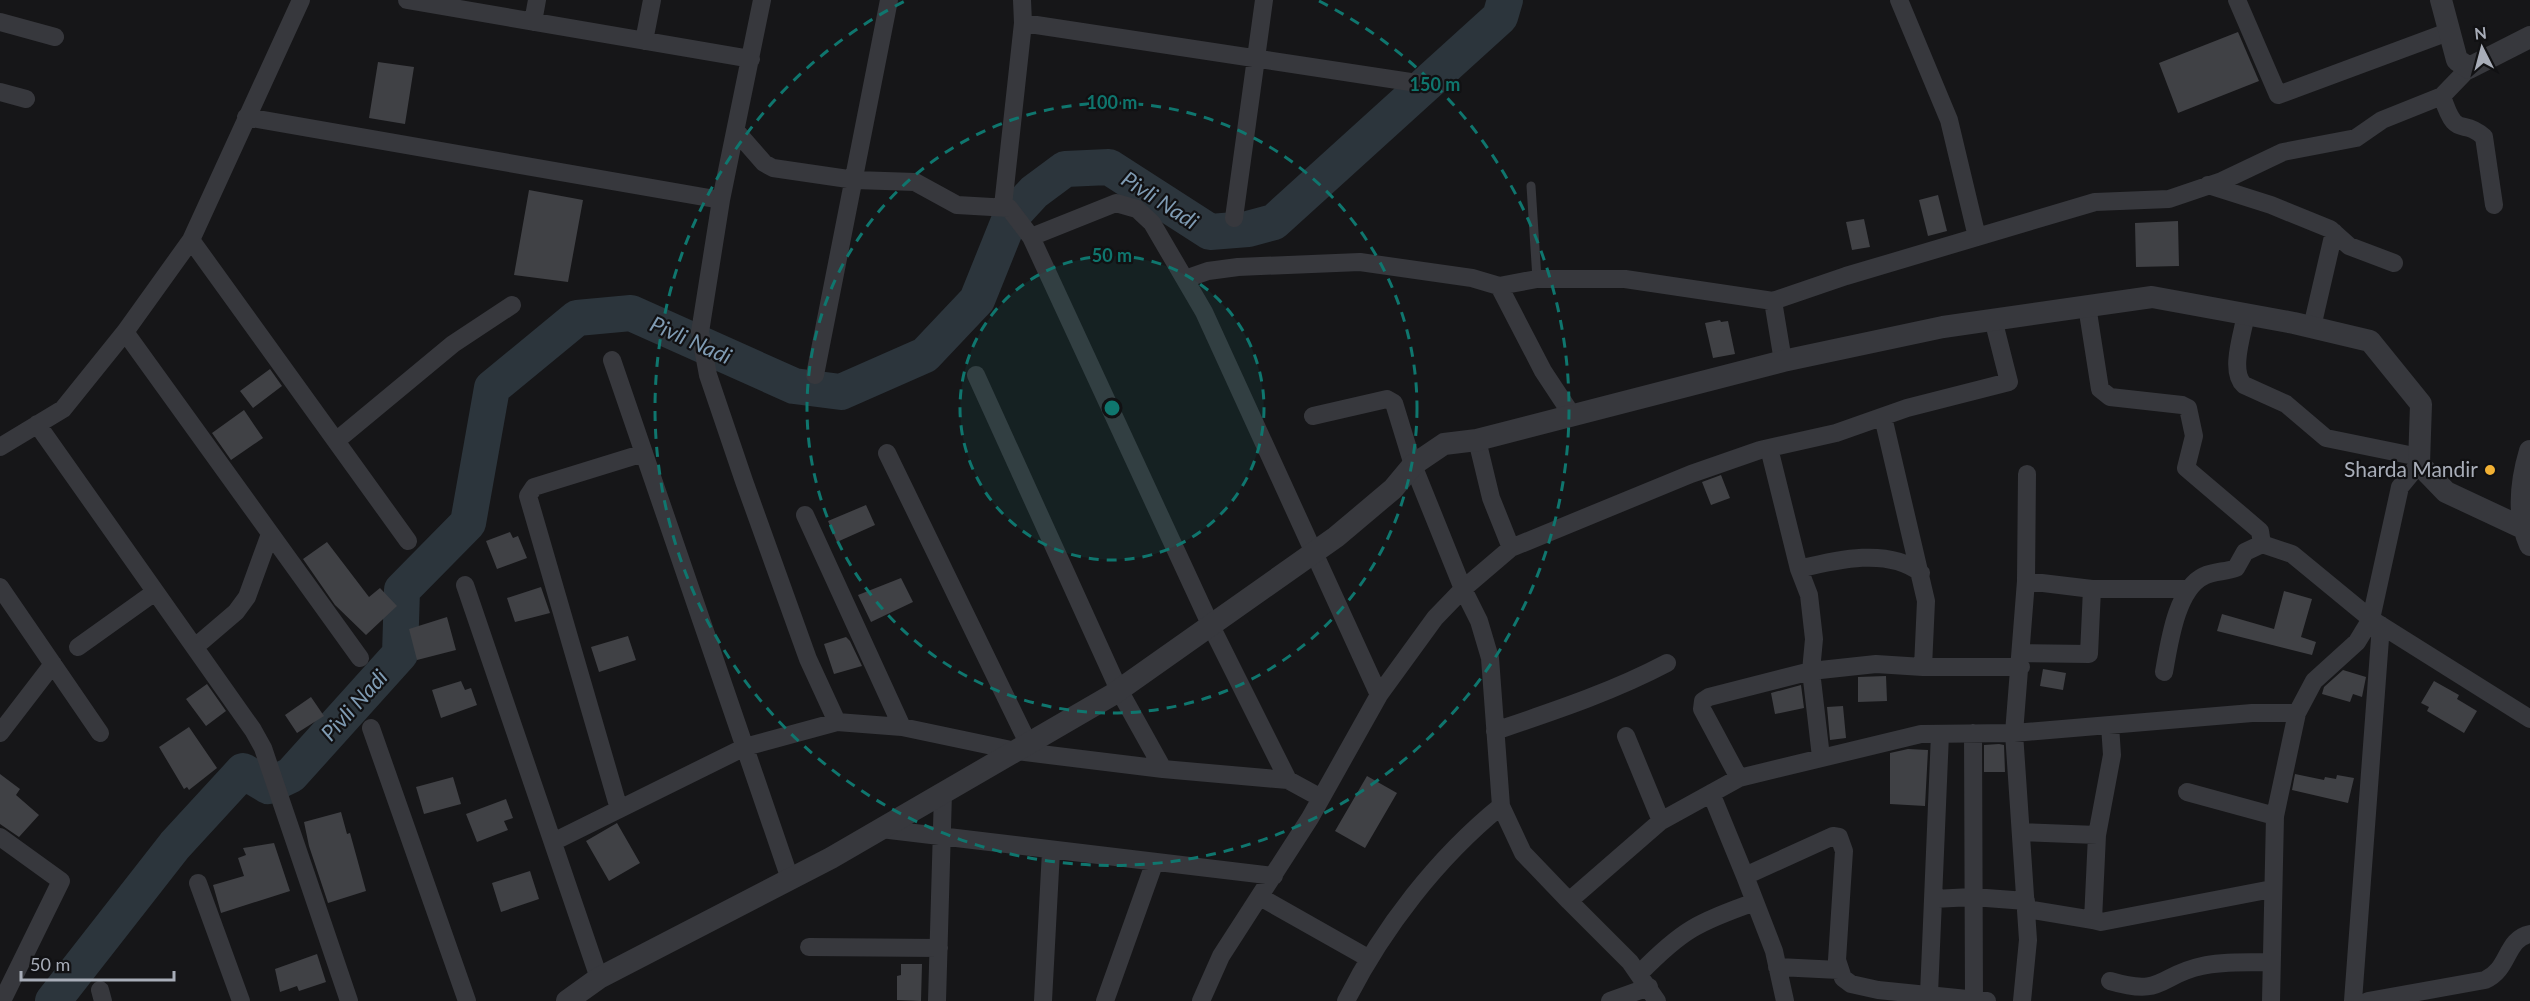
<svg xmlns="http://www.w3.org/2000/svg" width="2530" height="1001" font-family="Lato,sans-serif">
	<rect width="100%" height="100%" fill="#161618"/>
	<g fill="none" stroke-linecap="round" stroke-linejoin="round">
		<!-- river -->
		<path stroke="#2c353c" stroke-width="36" d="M53,1001L175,845L243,771L268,786L291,775L400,654L402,590L468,523L492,388L577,318L631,313L794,386L841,392L925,355L977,300L1010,218L1034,192L1065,169L1109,167L1210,232L1248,229L1274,222L1500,17L1505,0"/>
	</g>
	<!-- building -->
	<path fill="#404145" d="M2238,32L2259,81L2178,113L2159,63Z
		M378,62L414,67L405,124L369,118Z
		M529,190L583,200L568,282L514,275Z
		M1938,195L1947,231L1928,236L1919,200Z
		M1864,219L1870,247L1852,250L1846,222Z
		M2178,221L2179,266L2136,267L2135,223Z
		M1720,320L1721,322L1728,321L1735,354L1713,358L1705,323Z
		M270,369L282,386L253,408L240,391Z
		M244,410L263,438L231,460L212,433Z
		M1721,475L1730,498L1711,505L1702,482Z
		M866,505L875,525L837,542L828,521Z
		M510,532L513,538L518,536L527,558L497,569L486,541Z
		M327,542L369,597L380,588L397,606L366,635L335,605L303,559Z
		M901,578L913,602L871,622L858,595Z
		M541,587L550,613L515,622L507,598Z
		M2284,591L2312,599L2301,637L2316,642L2312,655L2217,631L2222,614L2274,629Z
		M447,617L456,650L417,660L409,629Z
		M628,636L636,660L599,672L591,647Z
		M846,637L850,641L862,666L834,674L824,644Z
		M2043,669L2066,673L2063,690L2040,686Z
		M2343,670L2366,677L2362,697L2353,694L2350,702L2322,694L2324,687Z
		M1886,676L1887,701L1858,702V677Z
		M461,681L465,690L471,688L477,705L441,718L432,690Z
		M2434,681L2459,695L2457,699L2477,711L2464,733L2427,711L2429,707L2421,703Z
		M207,684L226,711L206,726L186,699Z
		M1801,685L1804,708L1775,714L1771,693Z
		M311,697L324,716L297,733L285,715Z
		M1843,706L1846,738L1830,740L1827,707Z
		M189,727L217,768L189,790L187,787L184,789L159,747Z
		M1999,744L2004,745L2005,772H1984V745Z
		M1908,749L1928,750L1925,806L1890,804V753Z
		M0,774L20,789L16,795L39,815L19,837L0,824Z
		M2295,774L2324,780L2325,777L2336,779L2337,775L2354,778L2348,803L2292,790Z
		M1367,776L1397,793L1365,848L1335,831Z
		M453,777L461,804L424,814L416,787Z
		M506,799L513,818L504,821L508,830L477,842L466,814Z
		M341,812L347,834L350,833L366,891L328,903L309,846L304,822Z
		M617,823L640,863L609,881L586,841Z
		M274,843L290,891L221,913L213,885L244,876L238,858L246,855L243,848Z
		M530,871L539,899L501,912L492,883Z
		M317,954L326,982L299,991L297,986L280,992L275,969Z
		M901,964H922L921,1001L897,1000V976L901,975Z"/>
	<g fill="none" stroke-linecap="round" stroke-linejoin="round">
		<!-- service -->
		<path stroke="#37383d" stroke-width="9" d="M1531,186L1537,279"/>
		<!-- minor -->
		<path stroke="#37383d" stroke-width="18" d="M407,0L751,59
			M762,0L721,200L700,332L708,375L744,481L808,659L837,722
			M1022,0L1023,23
			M1899,0L1949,120L1977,237
			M2237,0L2278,95L2448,32
			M0,22L55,37
			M533,22L537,0
			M644,41L652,0
			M0,92L26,99
			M2442,96C2457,142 2461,116 2484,137L2494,205
			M246,117L721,200
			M736,131L764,163L773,168L855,180L915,182L957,205L1009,208L1031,237L1210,624L1288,780
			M2208,185L2271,205L2330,229L2349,246L2394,263
			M1003,206L1023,23L1417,83
			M1234,218L1264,0
			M1031,237L1116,203L1137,209L1152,223L1204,312L1379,695
			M191,240L408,541
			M1185,279L1208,271L1238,267L1360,262L1472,278L1499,286L1537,279H1625L1773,301
			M1499,286L1543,371L1572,415
			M2087,306L2100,389L2110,397L2182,405L2188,408L2194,436L2186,468L2260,531L2262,544L2292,554L2371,619L2530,719
			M2246,314C2243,333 2229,371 2244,385L2286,404L2326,438L2419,457
			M2312,327L2334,232
			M125,332L360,658
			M612,360L790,879
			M1783,361L1773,301L1846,276L2095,202L2169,199L2222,181L2283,152L2356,138L2382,120L2442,96L2469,68
			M815,375L889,0
			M976,375L1119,690L1163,769
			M1313,416L1387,399L1394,403L1413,465L1463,589L1479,621L1490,658L1501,806L1523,853L1569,901L1661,821L1739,778L1921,734L2014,733L2028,940L2022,1001
			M37,424L253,730L263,748L349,1001
			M1477,440L1491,498L1511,548
			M336,441L453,344L512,305
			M0,447L63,409L125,332L191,240L301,0
			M1769,448L1799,569L1809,595L1814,639L1811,671L1876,664L1923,667L1926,601L1883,417
			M887,453L1029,745
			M805,515L902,727
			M1799,569C1836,560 1888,547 1921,573
			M2026,581L2027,474
			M465,585L599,978
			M0,587L100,733
			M2189,589H2092L2026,581L2014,733L2252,713H2297
			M78,647L155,592
			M195,647L236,612L247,597L270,534
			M2022,653L2089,654L2092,589
			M1923,667H2021
			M2164,672C2169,645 2176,589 2204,576C2214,571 2226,572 2236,568L2245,552L2262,544
			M371,728L467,1001
			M1495,731C1554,711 1612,692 1667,663
			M0,733L53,664
			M1973,733L1974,999
			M1626,736L1661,821
			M1739,778L1702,709L1703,701L1709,697L1811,671L1821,757
			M2187,792L2275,816
			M1711,793L1745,876
			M619,809L528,496L534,487L644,453
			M881,829L1274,876
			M2021,832L2097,835
			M0,837L61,881L2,1001
			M553,842L745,747L837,722L902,727L1016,751L1163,769L1288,780L1321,798
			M198,883L241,1001
			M1260,897L1368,958
			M1933,899L1973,897L2026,901
			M1569,901L1630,962L1657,1001
			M2026,909L2093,920L2097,835L2112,755L2110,725
			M2093,920L2101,922L2272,889
			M809,947L939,948
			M1777,967L1839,970
			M1640,973C1682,930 1698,922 1755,902
			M2110,981C2165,997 2158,975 2202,966C2224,961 2249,963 2271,962
			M100,990L103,1001
			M1929,994L1940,734
			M937,1001L943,793
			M1043,1001L1051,851
			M1105,1001L1154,864
			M1201,1001L1221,956L1310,818L1379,695L1435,618L1463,589L1511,548L1691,474L1760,450L1836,433L1907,408L2009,382L1993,319
			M1346,1001C1383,928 1437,858 1501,806
			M1610,1001L1649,987
			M1785,1001L1774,951L1745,876L1833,836L1839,837L1844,851L1837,960L1843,978L1851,984L1878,990L1987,1001
			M2271,1001L2275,816L2297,713L2314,681L2357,642L2371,619L2400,487L2419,464
			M2353,1001L2381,625
			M2368,1001L2485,980C2510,969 2505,939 2530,934"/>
		<!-- tertiary -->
		<path stroke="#37383d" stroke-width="22" d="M2441,0L2457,60L2469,68L2530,37
			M2530,451C2521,481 2517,515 2530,545
			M567,1001L599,978L831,858L1112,695L1336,537L1393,489L1413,465L1444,444L1477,440L1783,361L1943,327L2152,297L2294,323L2370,341L2421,404L2419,464L2446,492L2523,528"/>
	</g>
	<!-- distance rings -->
	<circle cx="1112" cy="408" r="152" fill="#0f766e" fill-opacity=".12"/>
	<g fill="none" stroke="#0f766e" stroke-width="3" stroke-dasharray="10 8">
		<circle cx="1112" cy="408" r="152"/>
		<circle cx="1112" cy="408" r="305"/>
		<path d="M1319 1A457 457 0 1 1 905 1"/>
	</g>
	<!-- markers -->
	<circle fill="#f2b134" stroke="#111113" stroke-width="2" cx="2490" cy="470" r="6"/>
	<g text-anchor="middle" stroke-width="4.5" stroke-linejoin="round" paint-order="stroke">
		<!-- poi labels -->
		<g font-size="21" fill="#a8adb8" stroke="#111113" text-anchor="end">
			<text x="2478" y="477">Sharda Mandir</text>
		</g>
		<!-- water labels -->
		<g font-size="22" font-style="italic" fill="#7f9bb3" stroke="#111113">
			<text transform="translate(1160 200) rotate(33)" y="8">Pivli Nadi</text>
			<text transform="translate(691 340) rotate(24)" y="8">Pivli Nadi</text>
			<text transform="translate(354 705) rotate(-48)" y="8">Pivli Nadi</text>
		</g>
	</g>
	<circle cx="1112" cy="408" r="9" fill="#0f766e" stroke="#111113" stroke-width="3"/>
	<g font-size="18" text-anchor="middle" font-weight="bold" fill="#0f766e" stroke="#111113" stroke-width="4.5" stroke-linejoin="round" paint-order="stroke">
		<text x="1435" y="91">150 m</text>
		<text x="1112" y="109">100 m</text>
		<text x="1112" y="262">50 m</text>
	</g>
	<!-- north arrow -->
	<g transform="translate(2482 48) rotate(354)" stroke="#111113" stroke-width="4.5" paint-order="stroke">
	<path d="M0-4.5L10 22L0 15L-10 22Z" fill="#a8adb8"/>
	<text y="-9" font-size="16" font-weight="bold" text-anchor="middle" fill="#a8adb8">N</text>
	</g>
	<!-- scale -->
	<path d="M21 971v9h153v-9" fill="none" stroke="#a8adb8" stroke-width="3"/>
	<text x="30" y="971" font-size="18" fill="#a8adb8" stroke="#111113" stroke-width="4.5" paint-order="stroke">50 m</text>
</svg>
